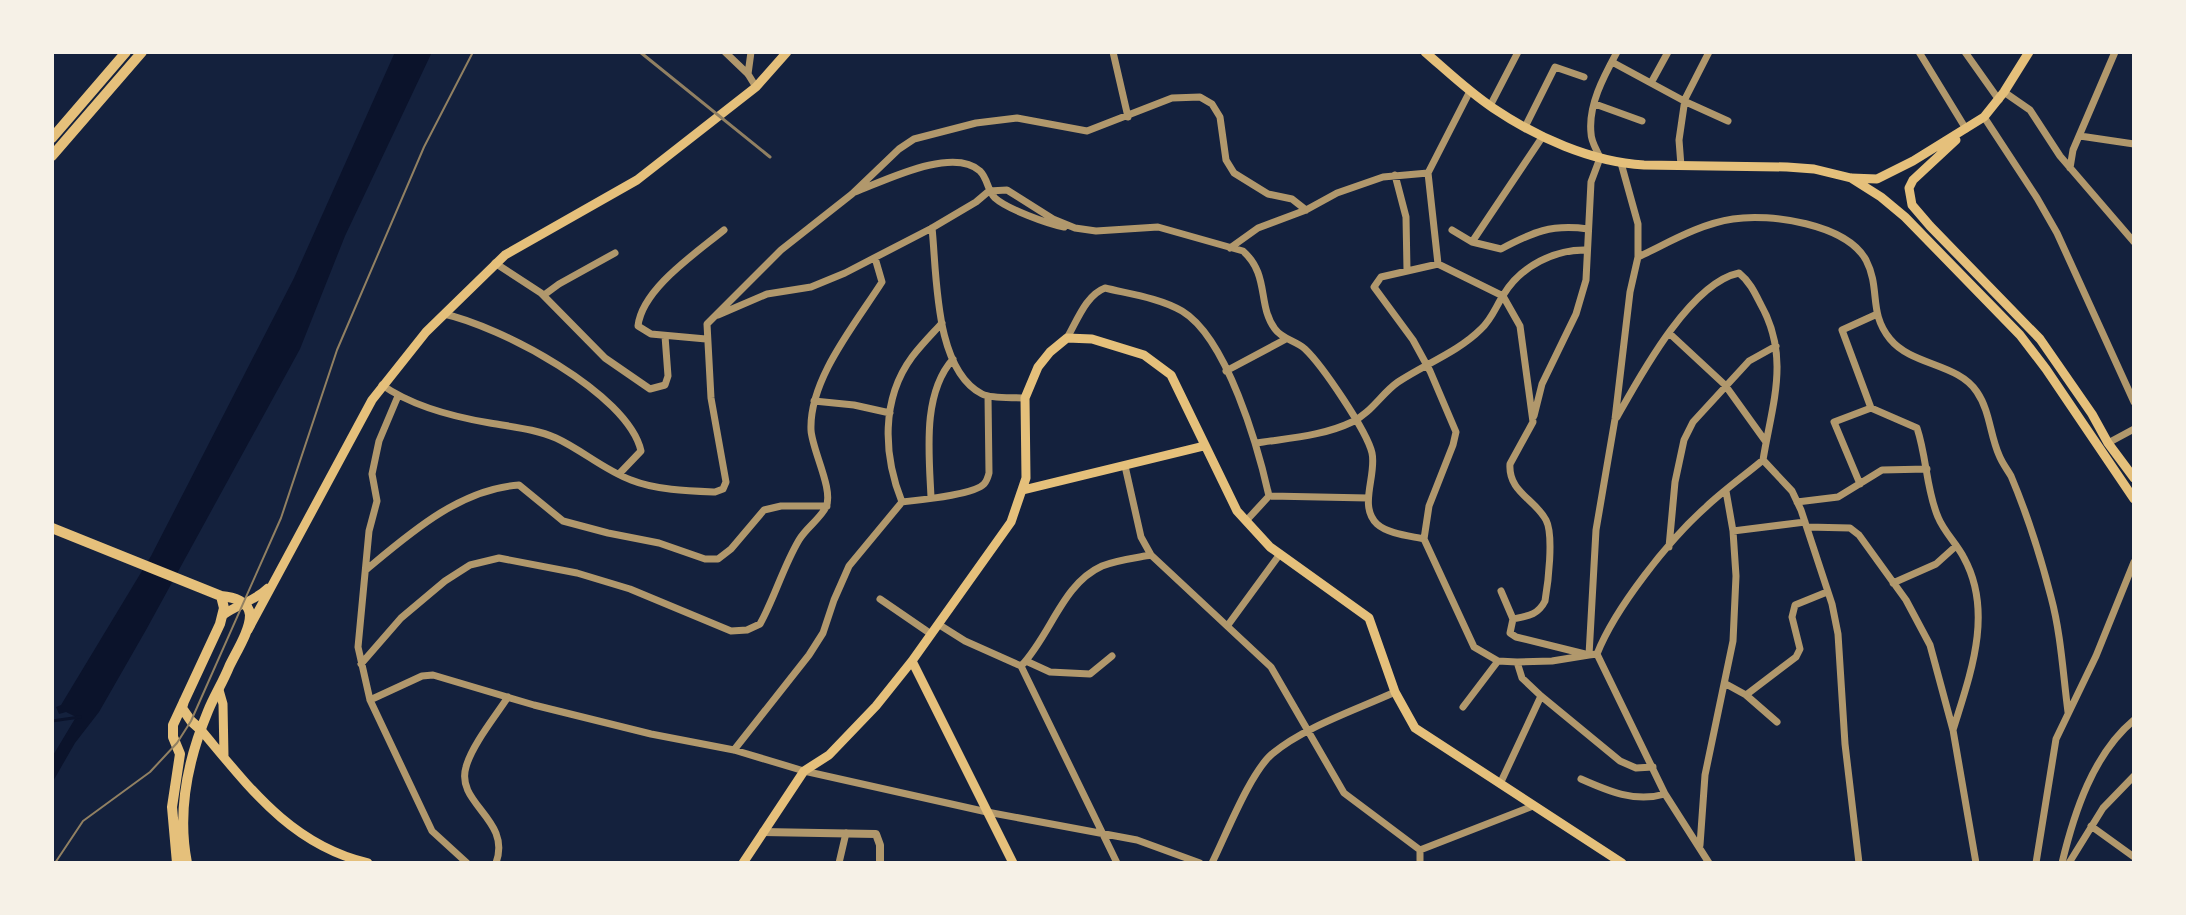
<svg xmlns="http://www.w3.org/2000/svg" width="2186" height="915" font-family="Helvetica,sans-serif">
	<rect width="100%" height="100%" fill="#14213d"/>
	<!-- water -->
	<path fill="#0b132b" d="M395,52H432L345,236L300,349L146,630L99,712L75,743L52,783V757L76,717L66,712L59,714L56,707L61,705L151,556L294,278Z"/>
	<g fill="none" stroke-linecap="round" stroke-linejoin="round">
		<!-- stream -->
		<path stroke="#0b132b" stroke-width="3" d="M52,721L80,717"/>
		<!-- minor -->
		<path stroke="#b1986c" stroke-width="7" d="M725,52L748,74L756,87
			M1113,52L1128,117
			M1919,52L1966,129
			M1965,52L1999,100
			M1612,62L1686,102L1728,121
			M748,74L751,52
			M1651,83L1668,52
			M2004,92L2030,110L2060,156L2134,242
			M1595,104L1642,121
			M1490,106L1518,52
			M1984,117L2037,198L2057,233L2134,402
			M1525,127L1555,67L1584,77
			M2080,136L2134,144
			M1621,163L1638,224V257
			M1681,166L1679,140L1685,99L1709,52
			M2070,168L2073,150L2115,52
			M1395,175L1406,217L1407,270
			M989,191L1007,190L1053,219L1075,228L1096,231L1158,227L1243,251C1270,275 1257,305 1275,329C1282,339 1296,341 1305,349C1322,365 1367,431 1372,453C1377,475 1358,506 1377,524C1388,534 1411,536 1424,539
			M855,192C884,181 953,146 980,171C988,179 987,190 995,198C1007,209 1048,224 1064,227
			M932,228C937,274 934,369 982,394C992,399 1012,397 1025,398
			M1452,230L1472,242L1501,249C1533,232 1551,224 1588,229
			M1472,242L1543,136
			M1230,248L1258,228L1306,210L1337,193L1383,177L1428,173
			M495,263L541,293L605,358L650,389L665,385L668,376L665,336
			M1438,264L1503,296L1520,326L1533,422L1510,464C1508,492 1535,499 1546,520C1554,535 1548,584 1545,601C1538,615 1528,616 1513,619L1510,633L1516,637L1589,655L1552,661L1517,662L1498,661L1474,647L1424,539L1429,506L1453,445L1456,432L1430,371L1413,340L1374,287L1381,277Z
			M1438,264L1428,173L1470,91
			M544,295L559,284L615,253
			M444,314C499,326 628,393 641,451L619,474
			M718,315L767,294L811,287L845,273L932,228L976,202L989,191
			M1875,315L1842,330L1871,408L1917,428C1927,458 1926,489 1938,517C1944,532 1957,544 1964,558C1994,613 1970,675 1953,730
			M942,323C932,334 921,345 912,357C881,399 883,455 902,502C918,500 974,495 984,484C987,481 988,477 989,473L988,396
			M1669,333L1725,385L1766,442
			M1067,338C1077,321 1086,295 1105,288C1130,294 1160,298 1182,311C1227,338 1258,447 1269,496
			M706,339L651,334L638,326C642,289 696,253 724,230
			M1226,371L1286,339
			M382,385C412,406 454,417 490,423C512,427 536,429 556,438C582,450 604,470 631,480C656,490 688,491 715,492L723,489L726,482L711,398L707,324L781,250L852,194L899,149L914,139L976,123L1017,118L1087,131L1172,98L1200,97L1212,104L1220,117L1226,160L1234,173L1268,194L1292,199L1306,210
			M398,396L379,441L372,474L377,501L369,531L358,647L370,700L432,831L467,863
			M814,401L854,405L890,413
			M1534,416L1542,384L1576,314L1586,280L1591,182L1600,158C1597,150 1591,142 1591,133C1588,105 1604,76 1617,52
			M1617,417C1640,376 1690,283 1739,273C1749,281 1754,291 1760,303C1791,357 1772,404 1763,460L1792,491L1801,510L1832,604L1838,634L1845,744L1859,863
			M1257,443C1289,438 1323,436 1352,422C1371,413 1382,393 1398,382C1425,364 1458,352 1481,329C1492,319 1496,306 1504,294C1521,266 1555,249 1587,250
			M2108,443L2134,429
			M1125,466L1141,537L1151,555L1271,667L1344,793L1420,850L1533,806
			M1860,484L1834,422L1871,408
			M931,497C929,453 922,394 953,359
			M1797,502L1838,497L1882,470L1927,469
			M1246,521L1269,496L1368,498
			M1807,527L1850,528L1859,535L1906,600L1930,645L1953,730L1976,863
			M1733,531L1805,522
			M1669,547L1675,482L1684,440L1693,422L1749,361L1776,346
			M367,569C410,533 460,489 519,485L563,521L608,533L659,543L705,559H718L731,549L764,510L781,506H827
			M1893,583L1936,564L1956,546
			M1501,591L1513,619
			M880,599L931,634
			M938,624L965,641L1021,666
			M1228,625L1280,554
			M1597,654L1589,655L1596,530L1615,419L1630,292L1638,257C1668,243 1699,224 1733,219C1770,213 1846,224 1866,260C1881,289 1868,312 1890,339C1912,366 1958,363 1977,392C1990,411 1990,435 1999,455C2002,463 2007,469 2011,476C2027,514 2041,558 2051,597C2061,634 2063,674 2068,712
			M1026,661L1050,672L1090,674L1112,656
			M1517,662L1522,678L1541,696L1620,761L1636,768L1653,767
			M361,664L401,618L445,581L470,565L499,558L577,573L630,589L731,631L747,630L760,624C775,597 783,567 799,540C806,528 820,519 826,507C834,490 812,450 811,430C809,379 856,323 882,282L875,258
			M1021,666L1117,863
			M1021,666C1051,635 1062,584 1102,566C1117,560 1135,558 1151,555
			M1726,684L1746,695L1796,657L1800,649L1792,617L1795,605L1827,592
			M1746,695L1777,722
			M370,700L422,676L433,675L534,705L651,734L734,750L804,771L987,812L1137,840L1200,863
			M1463,707L1498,661
			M734,750L809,655L823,633L834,600L849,566L902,502
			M1581,779C1608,791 1635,803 1665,794
			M1500,784L1541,696
			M2091,826L2134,857
			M1700,845L1705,775L1733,641L1736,576L1733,531L1726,491
			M496,863C512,819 455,804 466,767C472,745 495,717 508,697
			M839,863L846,833
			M1212,863C1226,835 1250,773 1272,754C1304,727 1356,710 1395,692
			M1420,863V850
			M1709,863L1665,794L1597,654C1615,608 1669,540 1706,507C1724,490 1744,476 1763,460
			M2036,863L2056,739L2096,656L2134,562
			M2062,863C2074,813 2093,754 2134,720
			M2069,863L2103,808L2134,776"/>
		<!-- tertiary -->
		<path stroke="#b1986c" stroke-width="8" d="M763,832L876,834L880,845V863"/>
		<!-- secondary -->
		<path stroke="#e5c07b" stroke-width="9" d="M1425,52C1447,71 1469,92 1493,108C1536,137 1591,162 1644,165L1787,167L1814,169L1851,178L1877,179L1913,161L1984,117L2004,92L2029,52
			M1956,140L1913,180L1909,188L1912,205L1930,226L2040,339L2092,414L2108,443L2134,478
			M1851,178L1881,197L1905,217L2020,335L2046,369L2134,499
			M1023,490L1204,446
			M223,615C238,604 255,601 268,588
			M248,630L372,400L426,332L505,255L637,180L756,87L787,52
			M912,661L1013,863
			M219,690L223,704L224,757
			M201,730C249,787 291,845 368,863
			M743,863L804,771L829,755L876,706L912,661L1011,522L1026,478L1025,398L1038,367L1050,352L1067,338L1092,339L1144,355L1171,375L1237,511L1270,547L1369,618L1395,692L1415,728L1622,863"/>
		<!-- primary -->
		<path stroke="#e5c07b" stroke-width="10" d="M52,138L126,52
			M52,156L142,52
			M52,528L221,596C233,597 249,601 250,615C250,631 236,652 229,667C223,682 214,696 208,711C188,759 177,812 187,863
			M184,701L182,708L191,721L201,730
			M177,863L172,807L180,754L173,737V725L220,624L224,608L221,596"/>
		<!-- tram -->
		<path stroke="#918062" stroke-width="2" d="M55,863L83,821L150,772L177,743L191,721L281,518L337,350L424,147L473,52"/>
		<!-- rail -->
		<path stroke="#918062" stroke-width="3" d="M640,52L770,157"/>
	</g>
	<!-- border -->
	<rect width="2186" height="915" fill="none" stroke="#f6f1e7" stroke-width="108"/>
</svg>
